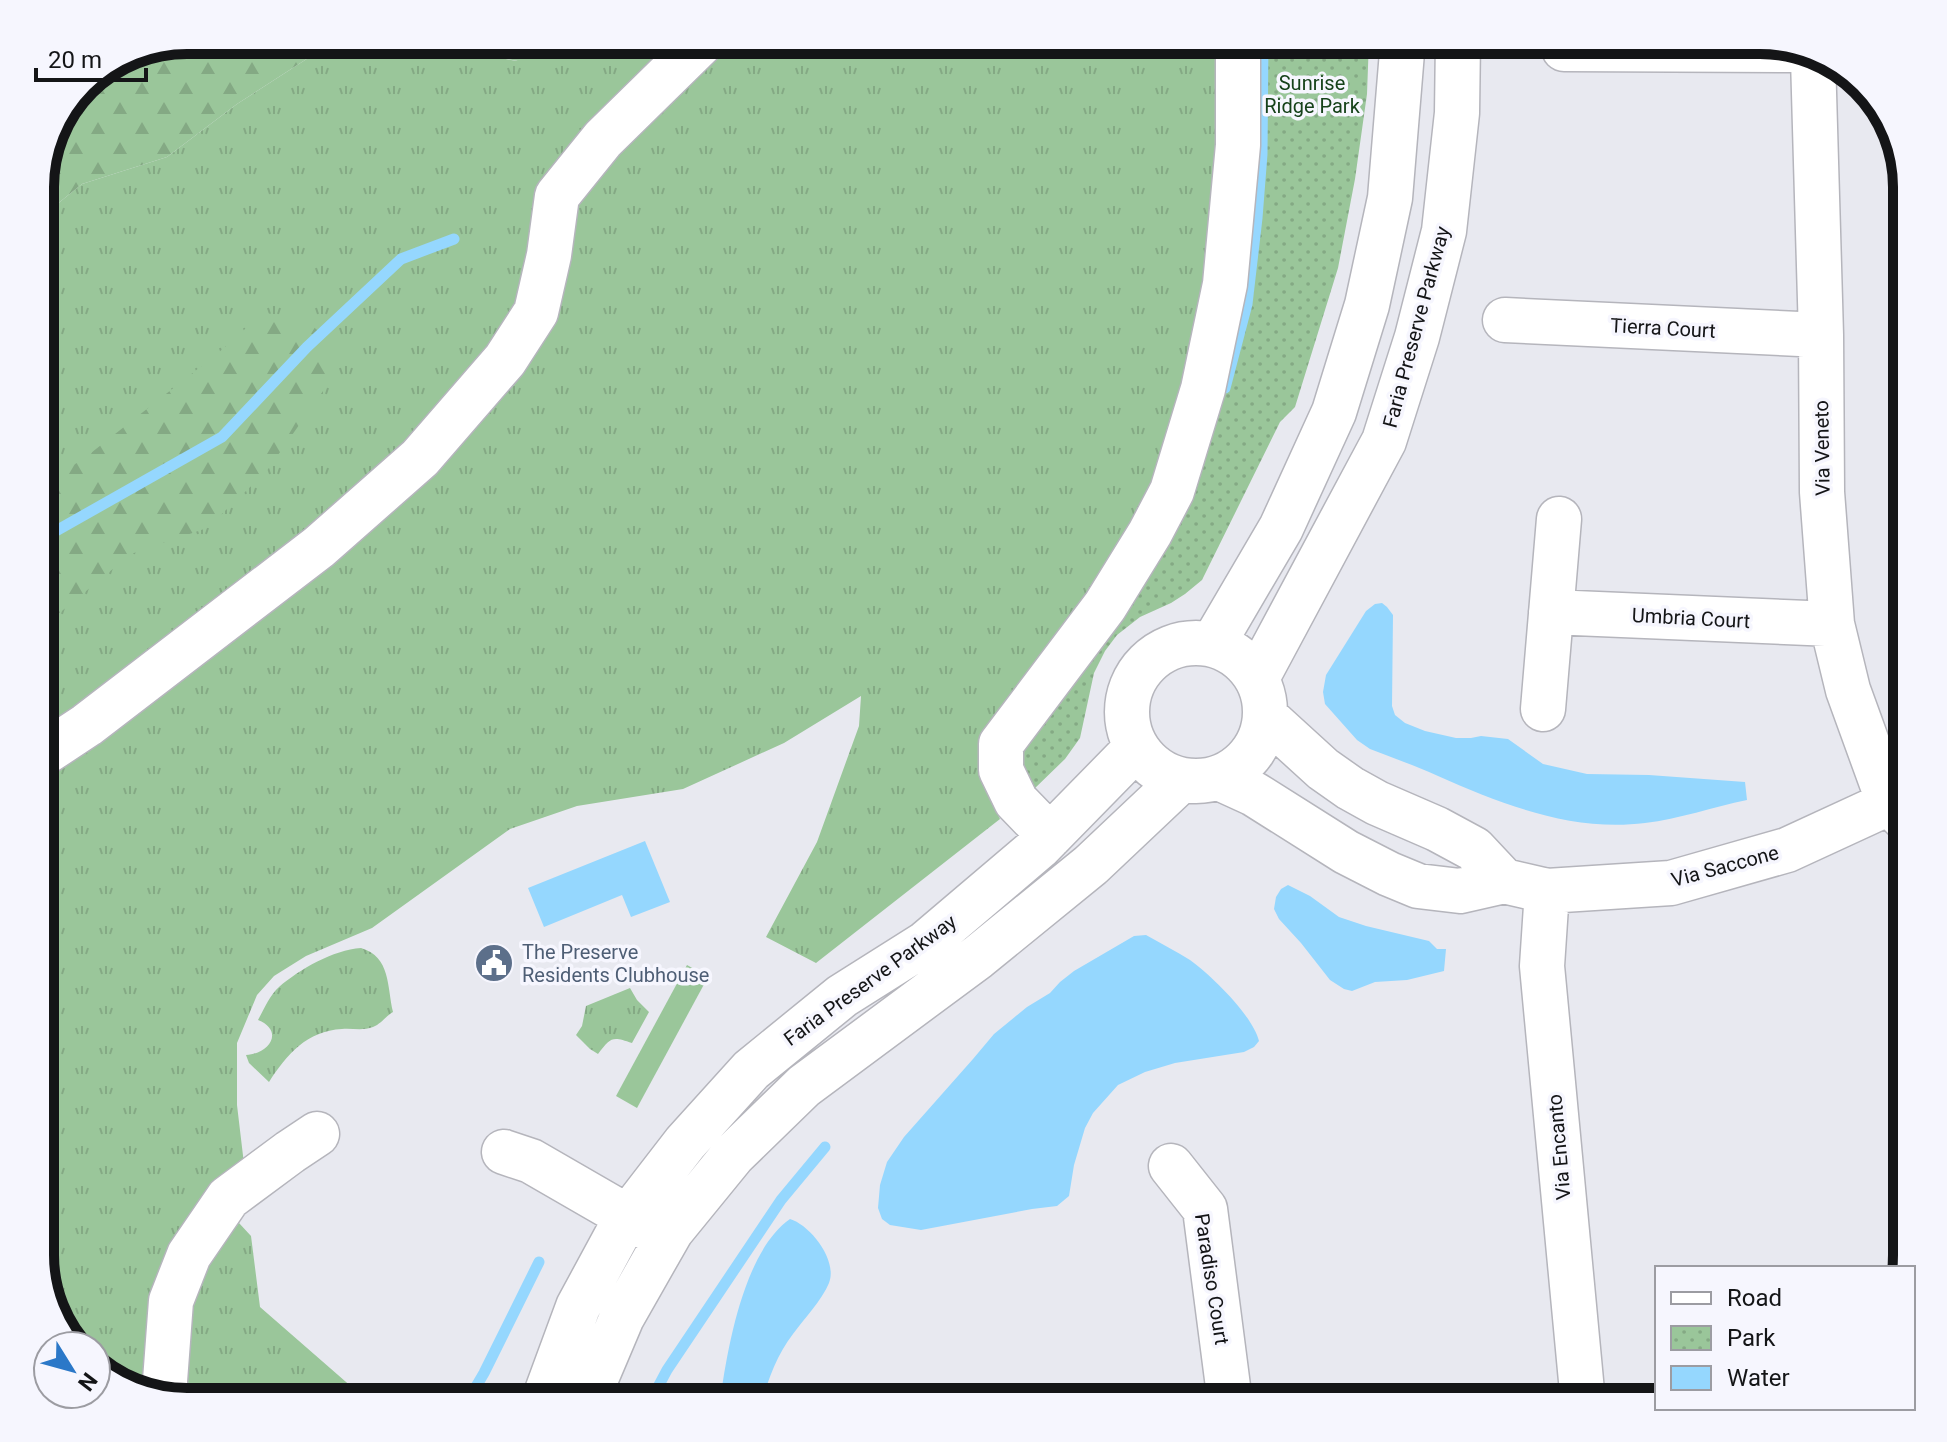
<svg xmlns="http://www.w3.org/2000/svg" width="1947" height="1442" font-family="Roboto,sans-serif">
	<defs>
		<pattern id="grass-tufts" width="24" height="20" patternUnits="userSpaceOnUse" patternTransform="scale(2)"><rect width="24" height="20" fill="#9ac69a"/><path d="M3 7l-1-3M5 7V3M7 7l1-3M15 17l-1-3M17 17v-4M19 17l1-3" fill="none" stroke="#84a984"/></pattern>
		<pattern id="forest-firs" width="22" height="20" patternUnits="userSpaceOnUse" patternTransform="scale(2)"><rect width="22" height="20" fill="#9ac69a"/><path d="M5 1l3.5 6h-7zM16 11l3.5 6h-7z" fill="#84a984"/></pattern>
		<pattern id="park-dots" width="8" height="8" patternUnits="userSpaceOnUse" patternTransform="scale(2)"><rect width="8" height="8" fill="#9ac69a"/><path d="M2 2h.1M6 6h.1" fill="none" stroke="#84a984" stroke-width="1.8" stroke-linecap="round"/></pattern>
	</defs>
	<rect width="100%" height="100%" fill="#e8e9f0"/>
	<!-- grass -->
	<path fill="url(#grass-tufts)" d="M542,40H1226L1220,229L1172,464L986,767L987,792L1000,819L816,963L766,937L817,842L859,726L861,696L784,743L683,789L577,806L510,829L372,928L306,956L274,976L257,995L237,1043V1105L244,1164L137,1385L97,1371L96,1346H77L55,1320L40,1264V218L82,184L167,157L237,104L319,51L415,43L517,61Z
		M361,948C391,957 387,987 393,1012C386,1016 381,1024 373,1027C363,1031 352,1028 342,1029C307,1031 287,1054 269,1082L249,1063L246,1055C269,1054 285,1031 258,1020C264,1009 270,995 279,987C300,969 333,950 361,948Z
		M630,988L637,1000L649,1012L632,1043C612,1036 611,1037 598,1054L590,1049L576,1035L582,1026L586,1006Z
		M239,1223L251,1236L260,1307L369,1402H194L187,1386L186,1332L199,1283L220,1248Z"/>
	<!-- forest -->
	<path fill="url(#forest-firs)" d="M187,40H542L518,61L415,43L319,51L237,104L167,157L82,184L40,218V177L55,122L90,77Z
		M263,313L302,317L331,342L335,374L266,472L207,528L131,554L40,629V484L82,460L218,353Z"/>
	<!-- park -->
	<path fill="url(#park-dots)" d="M1256,40H1369L1367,94L1355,179L1338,268L1295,407L1280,422L1202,580L1185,594L1171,603L1140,617L1117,635L1105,651L1094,673L1080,738L1065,759L1033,790L1021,779L1016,747L1170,533Z"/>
	<!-- garden -->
	<path fill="#9ac69a" d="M687,965L708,977L637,1108L616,1096Z"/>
	<!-- water -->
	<path fill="#95d7fe" d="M1382,603L1387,607L1393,615L1392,706L1395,715L1405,723L1425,731L1456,738H1471L1481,736L1508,739L1543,764L1587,774L1649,775L1745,782L1747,800C1713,807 1679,819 1645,823C1572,832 1504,805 1438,776C1416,766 1393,758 1370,749L1357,740L1325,704L1323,692L1326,675L1366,611L1375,604Z
		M645,841L670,902L631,917L622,895L544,927L528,888Z
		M1288,885L1310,896L1339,917L1366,926L1429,941L1437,949H1446L1444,971L1407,980L1375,982L1352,991L1344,989L1330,980L1301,943L1279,919L1274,909L1276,897L1281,889Z
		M1146,935C1160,943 1176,951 1190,960C1211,975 1253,1016 1259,1041L1254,1047L1244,1052L1175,1063L1145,1072L1118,1085L1093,1113L1085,1128L1074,1165L1069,1196L1057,1206L1032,1209L921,1230L890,1225L882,1219L878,1208L880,1185L887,1162L904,1137L973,1059L994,1034L1027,1007L1050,993L1060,982L1074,971L1134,936Z
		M790,1219C810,1225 838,1260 829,1283C822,1300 804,1319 793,1334C778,1353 768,1379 762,1402H720C727,1349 744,1251 790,1219Z"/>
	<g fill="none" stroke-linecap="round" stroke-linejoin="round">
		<!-- stream -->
		<path stroke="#95d7fe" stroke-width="11" d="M1225,388L1247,304L1257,218L1262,154L1263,40
			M40,540L222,437L307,347L401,259L454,239
			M467,1402L484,1373L539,1262
			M650,1402L667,1370L781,1200L825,1147"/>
		<defs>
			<path id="minor" d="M1564,49L1790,50
				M1813,58L1821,335L1822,492L1832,624L1848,690L1889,803L1907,821
				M1505,320L1821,335
				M1551,612L1832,624
				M1127 712a69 69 0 1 1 138 0a69 69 0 1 1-138 0Z
				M1213,644L1281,528L1334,412L1367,305L1390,198L1403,40
				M1257,678L1384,441L1417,337L1444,231L1457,113L1458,40
				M1543,709L1559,519
				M1266,717L1323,769L1350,788L1377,803L1437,829L1474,849L1504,881
				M40,756L87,725L319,547L420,458L505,360L536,312L549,255L557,196L603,139L704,40
				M1219,778L1254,794L1346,852L1389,874L1418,886L1460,891L1504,881L1547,891L1671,883L1787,850L1889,803
				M1050,836L1016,801L1001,770V744L1105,606L1150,533L1172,491L1203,389L1225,284L1238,145V40
				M1547,891L1542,966L1583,1402
				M504,1152L531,1161L654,1232
				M1171,1166L1205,1209L1230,1402
				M164,1394L171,1301L189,1255L228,1198L290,1152L317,1134
				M543,1402L578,1307L624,1222L685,1143L751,1070L842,996L926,943L1039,847L1136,748
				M586,1402L622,1317L671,1231L733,1155L804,1086L978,957L1091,865L1181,780"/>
		</defs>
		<!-- minor casing -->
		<use href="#minor" stroke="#b5b5bc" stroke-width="47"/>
		<!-- minor -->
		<use href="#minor" stroke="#fff" stroke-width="44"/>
	</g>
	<!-- icons -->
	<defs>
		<symbol id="civic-disc" viewBox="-11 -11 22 22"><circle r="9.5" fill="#5c6f8a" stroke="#f6f6fe"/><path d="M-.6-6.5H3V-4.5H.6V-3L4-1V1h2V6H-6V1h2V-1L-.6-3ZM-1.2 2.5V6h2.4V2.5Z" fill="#fff"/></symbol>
	</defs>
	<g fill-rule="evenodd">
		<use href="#civic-disc" x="472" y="941" width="44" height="44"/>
	</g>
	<g text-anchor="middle" stroke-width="7" stroke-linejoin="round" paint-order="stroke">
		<!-- park labels -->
		<g font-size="20" fill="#16421a" stroke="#f6f6fe">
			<text x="1312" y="90">Sunrise<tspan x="1312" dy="23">Ridge Park</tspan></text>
		</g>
		<!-- street labels -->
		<g font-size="20" fill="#141517" stroke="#f6f6fe">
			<text transform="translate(1416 327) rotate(-75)" y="7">Faria Preserve Parkway</text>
			<text transform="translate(1663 328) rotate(3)" y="7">Tierra Court</text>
			<text transform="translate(1822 448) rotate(-91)" y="7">Via Veneto</text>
			<text transform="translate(1691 618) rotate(3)" y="7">Umbria Court</text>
			<text transform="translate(1725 866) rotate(-15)" y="7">Via Saccone</text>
			<text transform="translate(870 980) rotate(-36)" y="7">Faria Preserve Parkway</text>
			<text transform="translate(1559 1147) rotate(-95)" y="7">Via Encanto</text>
			<text transform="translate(1212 1279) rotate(81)" y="7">Paradiso Court</text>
		</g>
		<!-- service labels -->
		<g font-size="20" fill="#4e5e75" stroke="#f6f6fe" text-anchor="start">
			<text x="522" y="959">The Preserve<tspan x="522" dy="23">Residents Clubhouse</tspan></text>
		</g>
	</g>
	<!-- crop -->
	<path d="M0 0H1947V1442H0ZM187 54H1760A133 133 0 0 1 1893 187V1255A133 133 0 0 1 1760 1388H187A133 133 0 0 1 54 1255V187A133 133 0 0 1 187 54Z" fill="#f6f6fe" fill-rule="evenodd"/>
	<path fill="none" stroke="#141517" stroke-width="10" d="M187 54H1760A133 133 0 0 1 1893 187V1255A133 133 0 0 1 1760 1388H187A133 133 0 0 1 54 1255V187A133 133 0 0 1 187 54Z"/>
	<!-- legend -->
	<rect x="1655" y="1266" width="260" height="144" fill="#f6f6fe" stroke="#9c9ca2" stroke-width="2"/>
	<rect x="1671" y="1292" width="40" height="12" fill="#ffffff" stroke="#9c9ca2" stroke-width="2"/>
	<text x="1727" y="1306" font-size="24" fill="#141517">Road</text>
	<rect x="1671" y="1326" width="40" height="24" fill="url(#park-dots)" stroke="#9c9ca2" stroke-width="2"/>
	<text x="1727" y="1346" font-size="24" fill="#141517">Park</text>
	<rect x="1671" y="1366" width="40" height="24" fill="#95d7fe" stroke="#9c9ca2" stroke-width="2"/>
	<text x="1727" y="1386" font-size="24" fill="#141517">Water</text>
	<!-- north arrow -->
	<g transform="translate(72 1370) rotate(127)"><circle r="38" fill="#f6f6fe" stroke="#9c9ca2" stroke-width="2"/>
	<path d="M0-6L14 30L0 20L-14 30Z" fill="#2b78c8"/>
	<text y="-12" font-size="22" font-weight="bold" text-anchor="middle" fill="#141517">N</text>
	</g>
	<!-- scale -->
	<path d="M36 68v12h110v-12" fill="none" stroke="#141517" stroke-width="4"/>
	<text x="48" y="68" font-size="24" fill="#141517" stroke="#f6f6fe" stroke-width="6" paint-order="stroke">20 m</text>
</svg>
